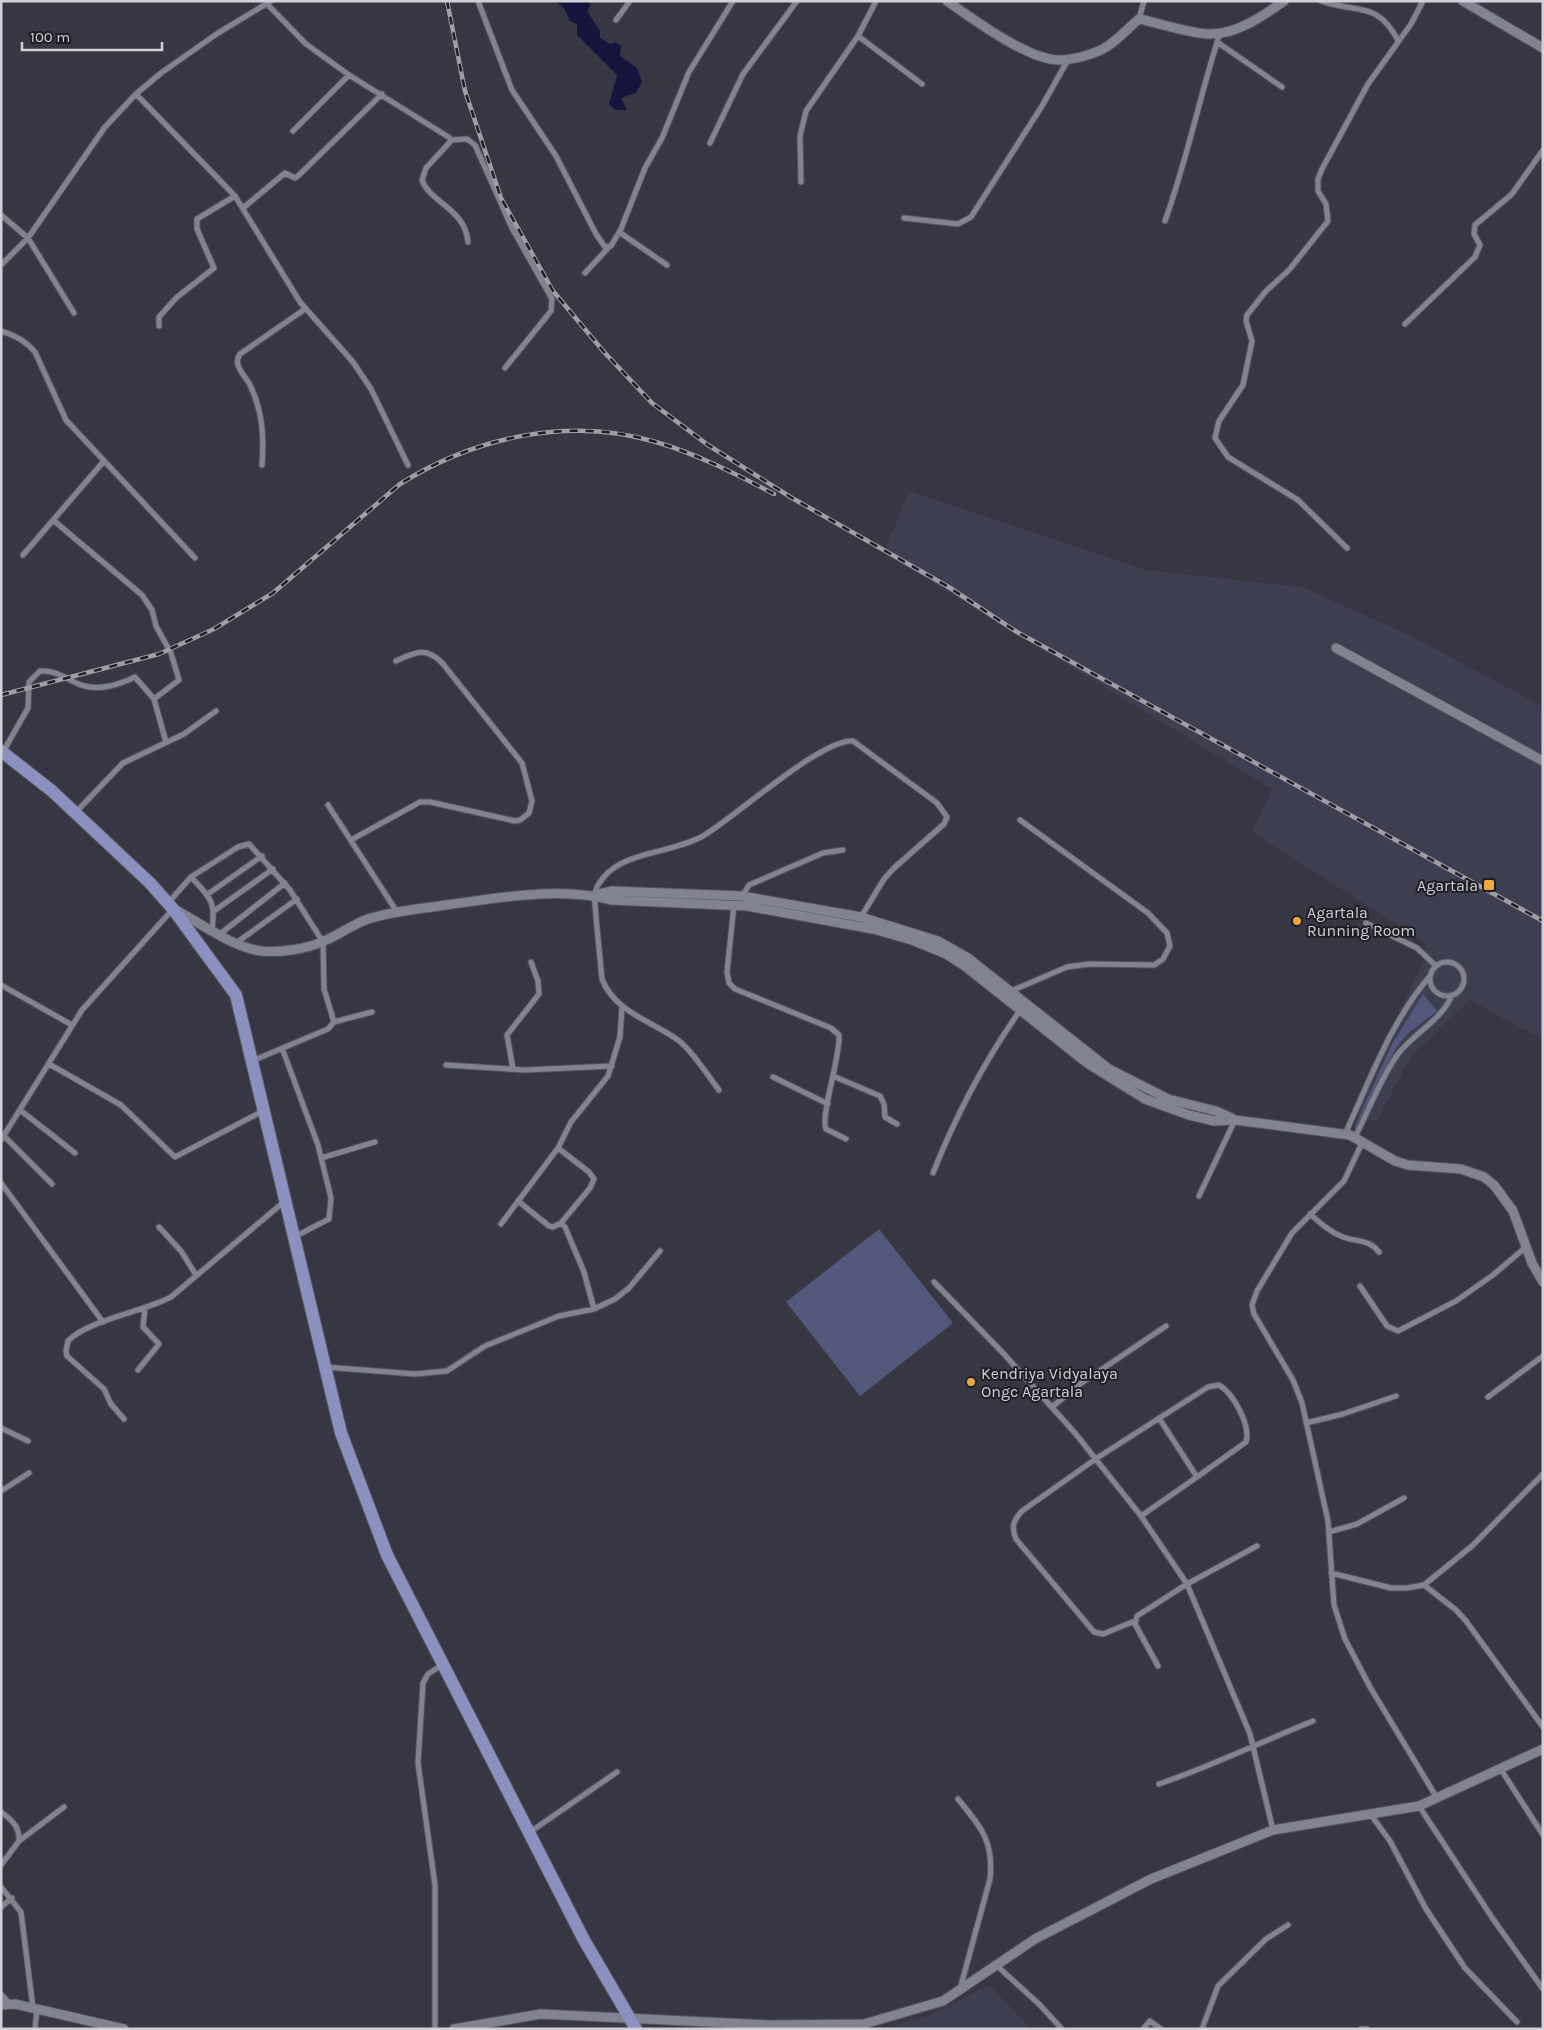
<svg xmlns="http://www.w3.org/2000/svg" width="1544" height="2030" font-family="Karla,sans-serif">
	<rect width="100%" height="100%" fill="#363742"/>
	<!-- built -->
	<path fill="#3d3f51" d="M909,491L1145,570L1302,587L1411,636L1543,707V1040L1470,1000L1412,1055L1376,1122L1352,1113L1424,960L1426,943L1252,832L1272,789L884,553Z
		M989,1985L1032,2029H881L929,2016Z"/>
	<!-- green -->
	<path fill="#535779" d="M1423,994L1437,1011L1407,1034L1396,1048L1357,1127L1354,1128L1392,1044Z
		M879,1229L953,1323L860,1396L786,1302Z"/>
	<!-- water -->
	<path fill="#15143c" d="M555,1H586L591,5L587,11L600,31V38L610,44L615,42L621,46L620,56L637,68L642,82L636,93L621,98L627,110H616L609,105L617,75L577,35V24L570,21L564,8Z"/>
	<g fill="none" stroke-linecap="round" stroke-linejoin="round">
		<defs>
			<path id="minor" d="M478,1L512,90L556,156L596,234L605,247L611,246L621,229L645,168L662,138L689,72L733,1
				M1321,1C1358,14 1376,0 1398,40
				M268,5L306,44L349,75L450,138V142L426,168L422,180C430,203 465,208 468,242
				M1139,19L1144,1
				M616,20L630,1
				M858,36L922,84
				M1217,42L1282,87
				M136,94L235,196L300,302L353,362L371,389L408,465
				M293,131L349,75
				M451,140L467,139L475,145L512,228L552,299L551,311L505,368
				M710,143L743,74L797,1
				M801,182L800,136L806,111L858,36L876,1
				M243,208L285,173L295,178L298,176L382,94
				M1,215L28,238L74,313
				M904,218L958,224L971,217L1042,106L1069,58
				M1165,221C1187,160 1200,95 1220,33
				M619,232L667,265
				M1,265L28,238L105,127L136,94L161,73L218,33L271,1
				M585,273L609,247
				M1405,324L1475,257L1480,245L1474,234L1475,225L1512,194L1543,150
				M159,326V317L176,298L214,268L197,229V219L235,196
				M1,331C15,335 26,341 35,352L66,420L195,558
				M262,465C264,437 263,412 250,385C245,375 232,365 240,354L305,309
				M53,520L142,595L152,610L156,626L171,653L179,680L154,699L166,742
				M1347,548L1298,500L1228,457L1215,438L1219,421L1243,385L1252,341L1246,321L1247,315L1266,291L1289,270L1328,221L1326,204L1318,191V179L1322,169L1368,84L1411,24L1423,1
				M23,555L104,461
				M3,752L28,708L29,682L40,671C57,670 66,679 81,685C100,691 118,685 135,677L154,699
				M328,805L397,912
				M76,812L123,763L184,734L216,711
				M351,840L420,802H430L515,821L520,820L529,813L532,801L522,763L443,664C426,646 416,652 396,661
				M191,877C210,897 216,901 212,930
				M208,894L262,856
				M742,896L749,885L823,853L843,850
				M168,903L191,877L238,847L249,844L290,890L323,942L324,989L334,1022L328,1029L252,1061
				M734,905L727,972L729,983L735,989L831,1028L839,1035C841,1055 820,1116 826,1129L846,1139
				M214,911L273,869
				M1366,923L1417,948L1436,966
				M220,934L285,883
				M236,943L297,899
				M1430 979a17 17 0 1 1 34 0a17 17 0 1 1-34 0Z
				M1,985L72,1025
				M1011,991L1067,967L1089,964L1154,965L1163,959L1170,946L1167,933L1148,913L1020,820
				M334,1022L372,1012
				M282,1048L318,1145L331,1198L329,1219L294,1237
				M49,1064L121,1105L175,1157L263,1111
				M446,1065L525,1070L612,1066
				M513,1069L507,1035L539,994L538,981L531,962
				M833,1076L880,1096L884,1104L885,1117L897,1124
				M773,1077L828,1104
				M719,1090C708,1076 692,1050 678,1040C651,1021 614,1011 602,979C600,959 598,938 596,918C596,911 594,902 595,895C595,890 599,883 603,878C624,851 674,853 703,836C734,818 822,738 853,741L937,803L947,817L944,824L894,868L884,879L861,917
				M20,1110L75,1153
				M1345,1134C1370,1080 1391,1021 1430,976
				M4,1136L52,1184
				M1355,1137C1369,1110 1380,1079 1398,1054C1414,1033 1442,1020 1452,995
				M1,1140L82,1010L173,909
				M1363,1141L1344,1181L1292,1233L1257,1291L1252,1305L1254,1314L1293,1380L1302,1403L1328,1521L1334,1605L1345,1639L1370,1687L1437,1798
				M558,1148L589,1172L594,1179L590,1188L561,1223
				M321,1158L375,1142
				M933,1173C956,1115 985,1060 1021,1009
				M1,1183L103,1322
				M1199,1196L1235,1120
				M518,1201L549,1226L553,1227L561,1223L565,1227L584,1272L594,1309
				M1310,1214C1320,1223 1330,1232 1343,1237C1357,1242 1369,1239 1379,1252
				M501,1224L558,1148L571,1122L608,1076L620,1037L622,1006
				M159,1227L181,1251L196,1275
				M934,1282L1003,1353L1075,1433L1141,1516L1187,1584L1250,1734L1273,1830
				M1360,1286L1387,1326L1398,1331L1456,1301L1493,1275L1526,1247
				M325,1367L415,1374L447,1371L485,1346L559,1316L594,1309L615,1299L629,1288L660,1251
				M138,1370L159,1344L143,1327L145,1308
				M1488,1397L1543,1356
				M1052,1407L1080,1384L1166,1326
				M124,1419L111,1404L104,1389L67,1356L66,1351L68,1341C88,1320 143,1312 171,1297L285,1201
				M1306,1423L1343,1414L1396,1396
				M1,1428L28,1441
				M1,1491L29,1473
				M1141,1516L1197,1477L1159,1418
				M1329,1532L1357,1524L1404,1498
				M1331,1573L1391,1588H1407L1424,1585L1472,1546L1543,1474
				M1424,1585L1456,1610L1466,1621L1543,1727
				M1135,1621L1103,1634L1094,1632L1016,1539C1011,1527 1013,1521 1022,1511L1097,1458L1208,1387L1219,1385C1233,1393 1251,1425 1246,1442L1197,1477
				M1158,1666L1135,1624L1137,1616L1187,1584L1257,1546
				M1500,1768L1543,1835
				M1159,1784C1212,1766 1261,1742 1313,1721
				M958,1799C981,1827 994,1841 990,1879L960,1989
				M1419,1806L1493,1919L1543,1989
				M1,1812C12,1820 20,1827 19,1841
				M1371,1815L1390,1841L1426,1909L1465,1968L1517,2022
				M530,1832L617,1772
				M1,1865L19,1841L64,1807
				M1,1887L21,1912L33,2008
				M1,1907L12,1898
				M996,1965L1039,2004L1062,2029
				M1,1994L10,2004
				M35,2029L37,2009
				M435,2029V1885L418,1763L423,1683L428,1674L442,1665
				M1143,2029L1150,2021L1161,2029
				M1202,2029L1218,1986L1266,1939L1288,1925
				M1361,2029H1367"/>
			<path id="tertiary" d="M947,1C973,19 1028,60 1059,60C1073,60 1091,55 1103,49C1116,42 1128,28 1139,19C1159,23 1191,34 1211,34C1237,34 1263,16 1284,1
				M1463,1L1543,48
				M1336,648L1543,761
				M595,895L612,891L742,896L861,917L938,941L968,958L1109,1069L1168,1099L1216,1111L1232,1118
				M176,910C202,924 232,947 261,951C280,953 307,949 324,941C339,935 353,924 368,919C393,911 420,909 446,905C499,898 559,886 611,900L747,906L873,929L912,940L946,954L966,967L1087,1063L1145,1099L1189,1115L1214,1121L1235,1120L1350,1135L1395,1161L1408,1165L1461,1169L1484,1177L1494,1185L1513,1211L1532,1263L1543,1282
				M1,2005L15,2004L124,2029
				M454,2029L541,2014L769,2025L864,2024L943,2001L1035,1939L1151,1879L1273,1830L1419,1806L1543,1749"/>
			<path id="primary" d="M1,751L52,791L150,883L173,909L236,995L341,1433L387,1555L584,1940L636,2029"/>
		</defs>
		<!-- minor casing -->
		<use href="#minor" stroke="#53545e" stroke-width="7"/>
		<!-- tertiary casing -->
		<use href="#tertiary" stroke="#53545e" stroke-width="11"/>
		<!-- primary casing -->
		<use href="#primary" stroke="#53545e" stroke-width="14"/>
		<!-- minor -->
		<use href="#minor" stroke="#818390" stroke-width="5"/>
		<!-- tertiary -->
		<use href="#tertiary" stroke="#818390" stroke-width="9"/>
		<!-- primary -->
		<use href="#primary" stroke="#8c90be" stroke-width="12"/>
		<defs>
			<path id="rail" d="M447,1L465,91L501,198L553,291L604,352L652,403L708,445L792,498L947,586L1017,632L1543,921
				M1,695L159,654L214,629L273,593L400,484C475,437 569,416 656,442C697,454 736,474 774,494"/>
		</defs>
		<!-- rail casing -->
		<use href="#rail" stroke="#9d9ea6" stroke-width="4.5"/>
		<!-- rail -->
		<use href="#rail" stroke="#1e1f24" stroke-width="2.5" stroke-dasharray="8" stroke-linecap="butt"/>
	</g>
	<!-- markers -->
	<g fill="#eea73d" stroke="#1e1f24" stroke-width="2">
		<rect x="1483" y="879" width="12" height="12" rx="2.5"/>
		<circle cx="1297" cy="921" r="5"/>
		<circle cx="971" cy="1382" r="5"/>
	</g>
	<g text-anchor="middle" stroke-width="4" stroke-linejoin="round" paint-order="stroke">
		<!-- poi labels -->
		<g font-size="16" fill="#d0d1d8" stroke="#1e1f24" text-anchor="start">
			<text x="1478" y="891" text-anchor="end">Agartala</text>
			<text x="1307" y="918">Agartala<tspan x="1307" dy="18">Running Room</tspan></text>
			<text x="981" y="1379">Kendriya Vidyalaya<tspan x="981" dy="18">Ongc Agartala</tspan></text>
		</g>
	</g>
	<!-- border -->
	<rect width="1544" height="2030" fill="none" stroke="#d0d1d8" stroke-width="5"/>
	<!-- scale -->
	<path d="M22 42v8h140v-8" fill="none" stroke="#d0d1d8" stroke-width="2.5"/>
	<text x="30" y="42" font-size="15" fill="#d0d1d8" stroke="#1e1f24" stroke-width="4" paint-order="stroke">100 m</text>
</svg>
